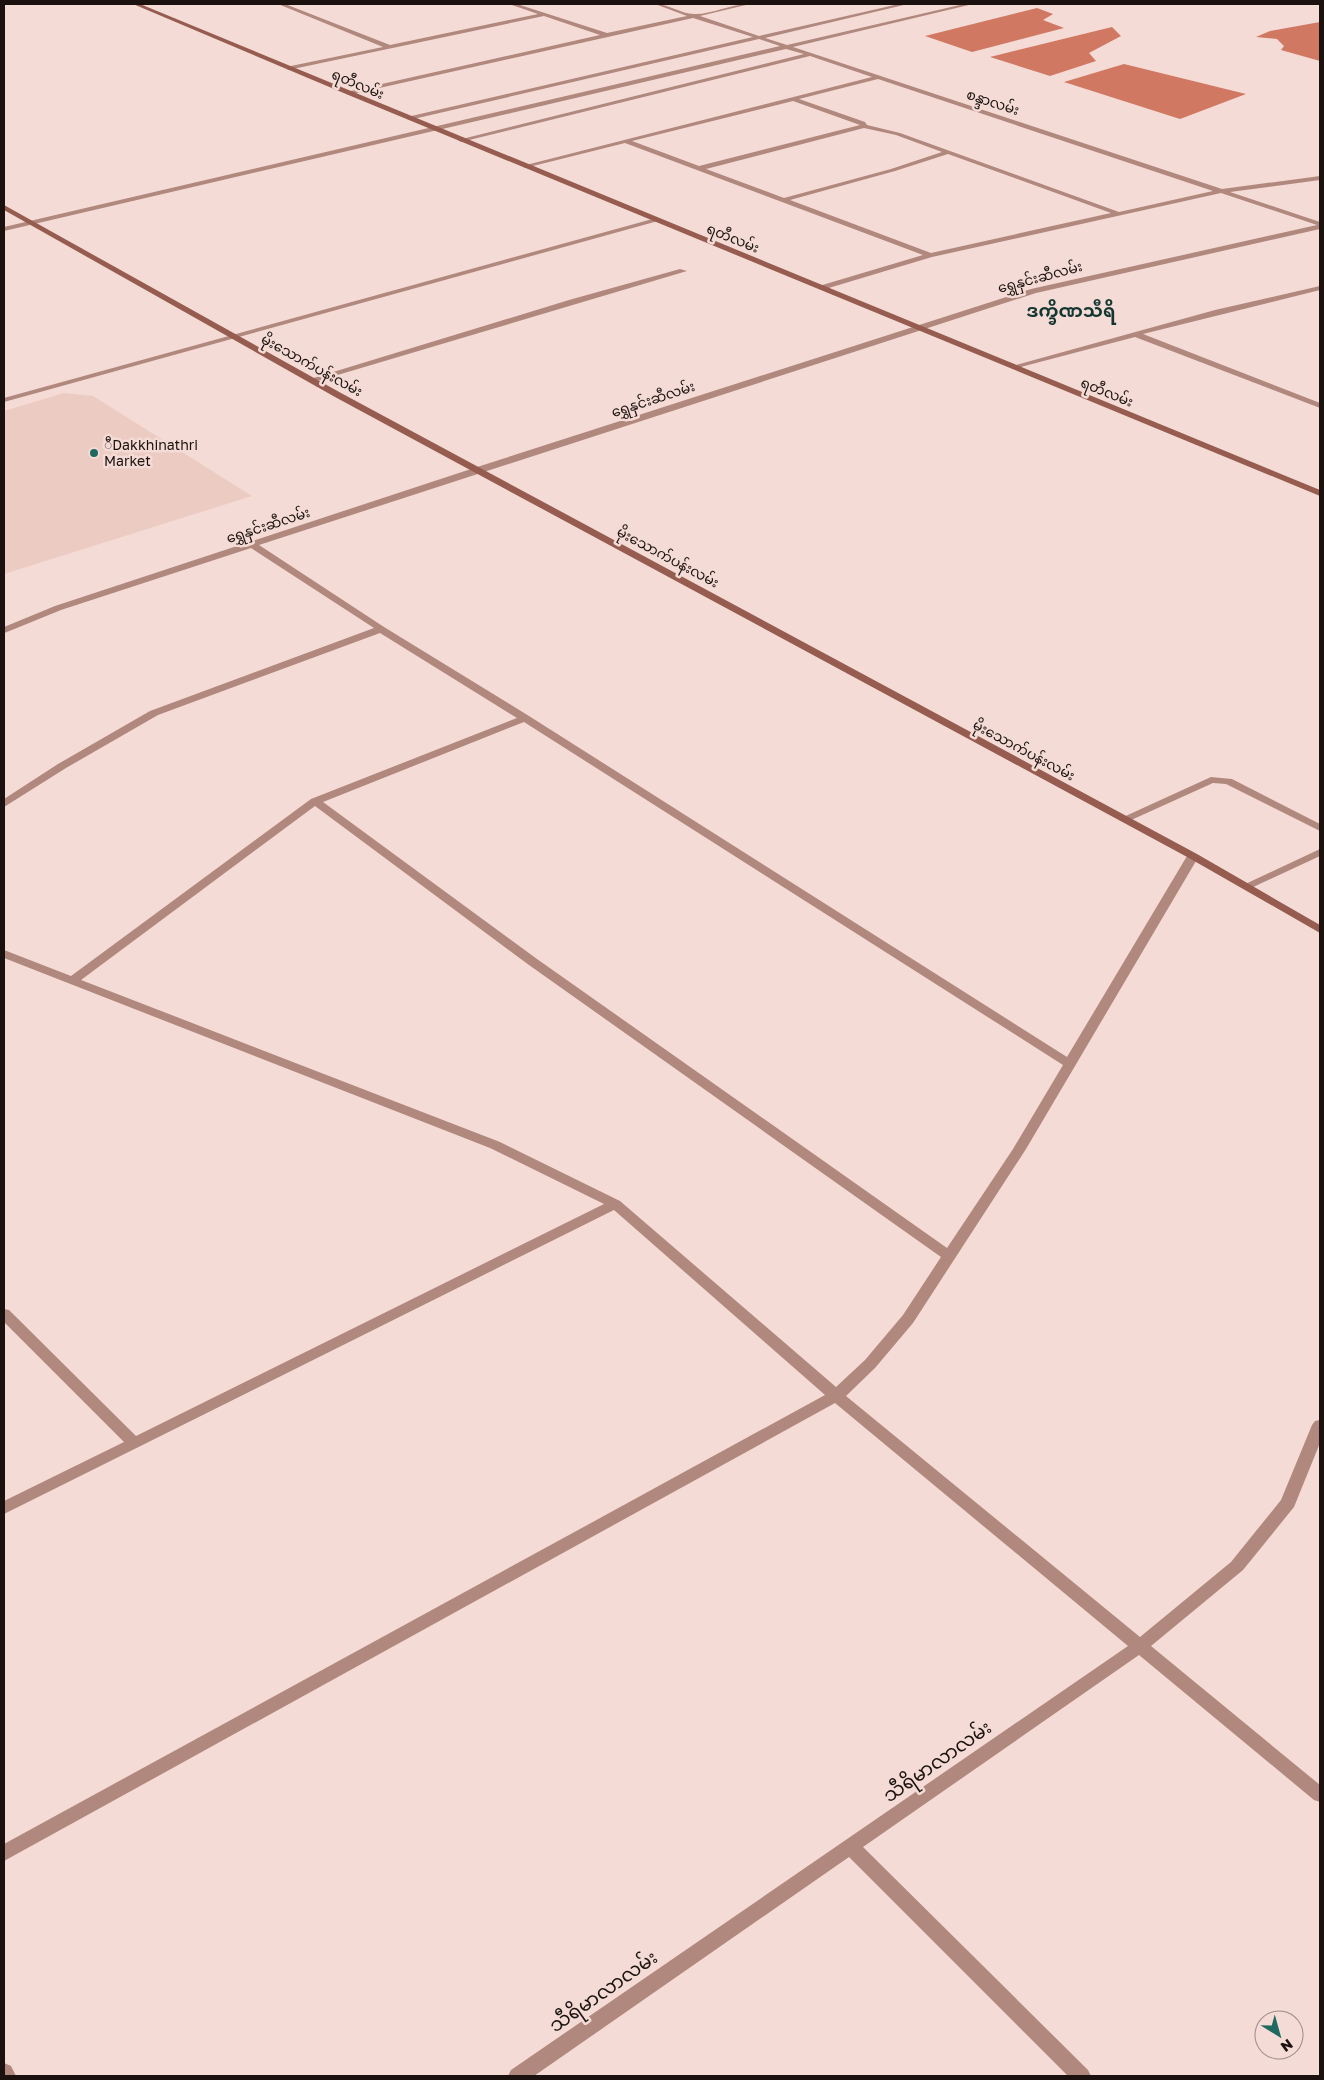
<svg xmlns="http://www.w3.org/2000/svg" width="1324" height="2080" font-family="'Golos Text','Noto Sans Myanmar',sans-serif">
	<rect width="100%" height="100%" fill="#f4dbd5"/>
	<!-- built -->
	<path fill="#eccbc3" d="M64,393L93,396L252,496L4,574V411Z"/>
	<!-- water -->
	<path fill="#d17863" d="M1037,8L1053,14L1043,20L1064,28L972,52L925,36Z
		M1320,22V61L1281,50L1284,46L1277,39L1256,37L1270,31Z
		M1112,27L1121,36L1089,53L1096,61L1050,76L990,57Z
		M1124,64L1246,94L1180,119L1064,82Z"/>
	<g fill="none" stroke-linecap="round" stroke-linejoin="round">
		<!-- street -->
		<path fill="#b1887e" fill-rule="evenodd" d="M278,4H285L390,45L538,14L509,4H517L607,33L687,16L655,4C669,4 681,14 694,14C709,15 731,4 750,4L700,16L759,36L899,4H908L765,38L787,45L964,4H973L793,47L1222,189L1320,176V180L1230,192L1320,222V229L1036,293L259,545L384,627L529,716L1067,1057L1187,856L1193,853L1199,856L1026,1149L913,1323L875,1368L846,1396L1140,1637L1231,1562L1281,1500L1312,1425L1315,1421L1320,1420V1443L1294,1507L1243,1570L1151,1646L1320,1785V1802L1314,1800L1139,1655L863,1847L1088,2070L1091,2076H1068L849,1857L534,2076H508L511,2070L1128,1646L835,1403L4,1861V1844L825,1395L614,1210L4,1514V1501L124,1442L4,1322V1309L9,1310L136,1436L604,1204L490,1148L4,958V950L71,976L311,799L517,718L380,633L158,715L66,768L4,807V799L58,764L150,711L374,628L251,548L61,610L7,632L4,633V627L55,606L474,468L1031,289L1317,225L1221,193L932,257L822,290L818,288L819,286L923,255L625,143L525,168L522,166L872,77L810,56L461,142L458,140L804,54L786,49L4,231V227L780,46L759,39L409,120L407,119V117L753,37L693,18L348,95L346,92L600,35L544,16L288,70L286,67L383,47ZM878,79L1213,191L1119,212L900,133L867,125L865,122L799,99ZM793,101L860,125L699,166L632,141ZM864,128L896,135L942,152L891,169L784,198L706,169ZM948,154L1111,213L931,253L790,200L895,171ZM524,722L1063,1065L1013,1149L947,1248L537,959L323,802ZM315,806L529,965L941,1257L903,1315L865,1360L836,1387L620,1201L500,1142L81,980Z
			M656,218L658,219V221L4,402V398Z
			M680,269L687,271L314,382L307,380L569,300Z
			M1320,286V290L1143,334L1320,403V408L1135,337L1013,369L1009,367L1215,310Z
			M1211,777L1232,779L1320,824V831L1226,784L1213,783L1129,821H1121L1119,819Z
			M1320,849V856L1251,888H1243L1241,886Z
			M4,2063L11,2066L16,2076H4Z"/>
		<!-- secondary -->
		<path fill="#965c4f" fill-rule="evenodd" d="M133,4H140L1320,490V496L346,94Z
			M4,205L341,393L1197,854L1320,925V933L1189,858L335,397L4,210Z"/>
	</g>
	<!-- markers -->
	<circle fill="#206960" stroke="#f4dbd5" stroke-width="2" cx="94" cy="453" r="5"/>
	<g text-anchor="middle" stroke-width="5" stroke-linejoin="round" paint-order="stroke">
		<!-- far-street labels -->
		<g font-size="14" fill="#1b1210" stroke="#f4dbd5">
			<text transform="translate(358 84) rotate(23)" y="5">ရတီလမ်း</text>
			<text transform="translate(993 102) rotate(18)" y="5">စန္ဒာလမ်း</text>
			<text transform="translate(733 238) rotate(22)" y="5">ရတီလမ်း</text>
			<text transform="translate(1040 277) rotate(-15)" y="5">ရွှေနှင်းဆီလမ်း</text>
			<text transform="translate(312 365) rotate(29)" y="5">မိုးသောက်ပန်းလမ်း</text>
			<text transform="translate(1107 392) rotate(22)" y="5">ရတီလမ်း</text>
			<text transform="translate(653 399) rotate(-18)" y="5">ရွှေနှင်းဆီလမ်း</text>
			<text transform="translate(268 525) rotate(-18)" y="5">ရွှေနှင်းဆီလမ်း</text>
			<text transform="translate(668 557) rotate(28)" y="5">မိုးသောက်ပန်းလမ်း</text>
			<text transform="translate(1024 750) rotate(28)" y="5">မိုးသောက်ပန်းလမ်း</text>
		</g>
		<!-- far-poi labels -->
		<g font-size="14" fill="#1b1210" stroke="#f4dbd5" text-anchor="start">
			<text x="104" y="450">ီDakkhinathri<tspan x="104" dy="16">Market</tspan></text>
		</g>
		<!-- far-district labels -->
		<g font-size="18" font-weight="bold" fill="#143632" stroke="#f4dbd5">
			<text x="1071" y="317">ဒက္ခိဏသီရိ</text>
		</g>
		<!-- near-street labels -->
		<g font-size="19" fill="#1b1210" stroke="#f4dbd5">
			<text transform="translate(937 1761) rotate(-35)" y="7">သီရိမာလာလမ်း</text>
			<text transform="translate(603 1991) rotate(-35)" y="7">သီရိမာလာလမ်း</text>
		</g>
	</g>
	<!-- border -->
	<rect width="1324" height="2080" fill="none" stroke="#1b1210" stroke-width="10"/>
	<!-- north arrow -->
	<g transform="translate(1279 2035) rotate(143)"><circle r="24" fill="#f4dbd5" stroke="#9d8b86"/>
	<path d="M0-4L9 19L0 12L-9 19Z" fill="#206960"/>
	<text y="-8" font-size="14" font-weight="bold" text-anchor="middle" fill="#1b1210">N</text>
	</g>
</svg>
